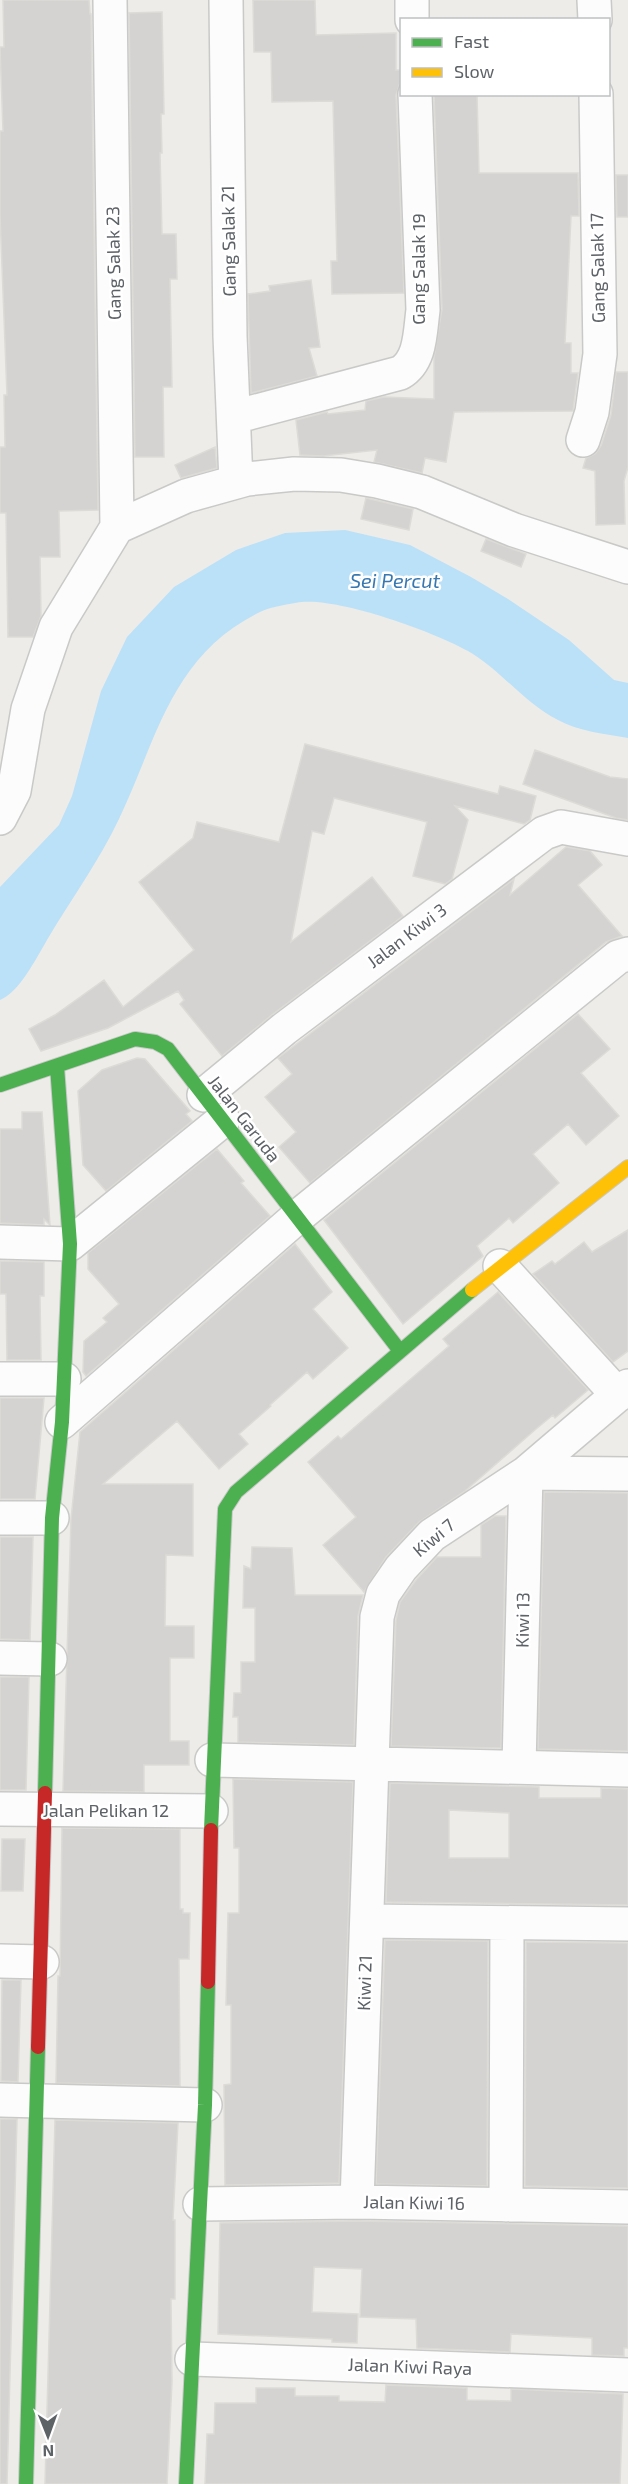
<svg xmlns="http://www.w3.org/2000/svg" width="628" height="2484" font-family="'Exo 2',sans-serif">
	<rect width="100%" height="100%" fill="#edece8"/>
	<!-- water -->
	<path fill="#bbe1f8" d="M345,530L410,545L471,577L508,599L569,640L614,680L628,683V738C605,734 578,731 558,720C524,703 501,670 468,651C435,632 331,594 295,603C284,605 270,607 260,612C171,656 158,737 119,819C99,861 70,901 47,940C37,957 19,993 0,1000V887L59,825L72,796L101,691L127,637L174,587L236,550L285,533Z"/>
	<!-- building -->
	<path fill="#d4d3d1" stroke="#dddbd7" stroke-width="1.5" fill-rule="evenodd" d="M3,0H89L90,14H91L98,510L59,511L60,557H40L41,616L33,637H8L6,513H0V447H5L4,395H7L0,215V131H3L0,47H4Z
		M253,0H315L316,35L396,33V70H400V83L396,95L404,293L332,294L331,261H337L333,101L272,102L271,52H254Z
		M162,12L164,114H161L162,153H160L162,234H176L177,279H170L172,387H163L164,457H135L129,13Z
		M434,94H477L479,173H578L579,216H571L565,343H571V373H578L573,411L454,412L446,462L425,458L422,473L374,462L377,450L323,456L300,455L296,420L327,412L328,414L365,410L366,401L384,397L434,399V358L442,309Z
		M616,175H628V217H617Z
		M311,280L320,347L309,348L317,376L251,393L248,294L270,291L269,286Z
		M616,372H628V467L624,481L625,524L596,525L595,471L583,468L586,458L595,454L601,446L611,415Z
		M215,447L217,468L181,478L175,465Z
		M366,498L413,509L409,530L361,519Z
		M486,539L526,554L521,567L481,551Z
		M305,744L498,794L500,786L536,796L530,820L524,824L455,806L468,820L452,879L445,884L413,876L427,822L334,798L324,834L312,831L291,942L372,877L403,916L273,1014L222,1056L180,1004L184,1000L178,991L108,1028L41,1051L29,1029L55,1015L104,980L123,1007L194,950L139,882L193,838L197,822L279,842Z
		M535,750L610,777L628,779V820L616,818L523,784Z
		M566,847L590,851L602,865L578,885L622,936L606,942L310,1183L279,1147L296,1132L265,1097L292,1074L278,1058L514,879L510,895Z
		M578,1014L610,1049L581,1073L619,1116L586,1145L568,1124L533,1154L559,1183L513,1223L509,1218L477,1246L483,1256L403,1324L324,1220Z
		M137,1058L145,1059L190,1111L186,1114L192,1121L106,1191L83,1165L78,1091L102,1070Z
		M22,1112H42L50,1225L44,1219V1225L0,1223V1129H22Z
		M217,1149L244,1181L241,1183L270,1216L86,1376L83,1372L84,1341L107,1322L103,1318L119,1304L88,1269V1253Z
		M628,1230V1351L613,1362L533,1274L552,1261L555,1264L584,1242L592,1252Z
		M295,1244L332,1292L313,1309L348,1348L313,1379L307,1372L270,1405L271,1406L239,1434L248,1444L219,1469L177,1421L103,1484H193V1556L166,1555L165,1626H194V1658H170V1741H189V1765H144V1792L63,1791L71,1519L80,1432Z
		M0,1261L44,1262V1296H40L41,1360H7L6,1294H0Z
		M498,1292L588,1390L555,1418L553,1415L536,1429L465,1491L419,1522L386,1557L364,1592L323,1545L356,1517L308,1462L338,1436L341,1439L449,1346L443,1339Z
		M0,1398H44L35,1499H0Z
		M544,1492L628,1493V1751L538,1749Z
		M495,1516H506L501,1748L391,1746L396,1620L400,1602L416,1580L437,1557H481V1525Z
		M0,1537H33L30,1640L0,1639Z
		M252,1547L292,1548L295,1595H363L358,1616L354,1745L238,1742V1717H233L234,1693H241V1662H255V1608H243L244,1566L251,1569Z
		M0,1677H29L26,1790H0Z
		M233,1779L353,1782L339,2183L225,2185L224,2085L231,2084V2005H226L228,1913H239V1848H234Z
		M390,1783L539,1787V1798H601V1788L628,1789V1905L386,1902ZM449,1810L509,1813V1858H449Z
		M62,1828L180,1829V1909H183V1913H190L189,1959H179L180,2086L56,2083L58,1976H60Z
		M2,1839H25L23,1891H1Z
		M385,1940L488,1941L487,2186L376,2184Z
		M526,1942L628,1943V2188L525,2186Z
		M2,1980H21L18,2082L1,2081Z
		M0,2119H17L7,2484H0Z
		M55,2120L178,2123L173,2220H175V2299H171L172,2382L167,2484H45Z
		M357,2221L628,2226V2348H624V2356L592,2355V2338L511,2334L510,2352L417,2348L416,2319L360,2317L362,2269L314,2267L312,2312L358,2314L357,2343L332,2342V2339L218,2334L220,2223Z
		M386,2385L467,2388V2400L511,2401V2389L623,2394L620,2484H205L207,2434H214L215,2403H256V2388H295V2396H339V2401L385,2402Z"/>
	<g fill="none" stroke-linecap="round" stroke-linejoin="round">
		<defs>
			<path id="street" d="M110,0L117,527
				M226,0L230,336L236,482
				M412,0V20
				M594,0L595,20
				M234,417L400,373C421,361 420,332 423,310L415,94
				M583,440L592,412L600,354L596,94
				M0,818L14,791L28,709L56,627L117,527L186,496L247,479L294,474L341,475L377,481L422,492L514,530L628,567
				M204,1095L284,1029L544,833L561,827L628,839
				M0,1242L70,1244L223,1120
				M500,1266L618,1395
				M0,1379H64
				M62,1422L296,1218L618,957L628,954
				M0,1518H52
				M0,1658L50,1659
				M212,1760L628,1770
				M519,1767L526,1473L628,1474
				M0,1809L211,1811
				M367,1921L628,1924
				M0,1961L42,1962
				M0,2100L205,2105
				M357,2202L377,1617L383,1594L401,1568L432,1535L526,1473L628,1386
				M200,2204L357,2202L628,2207
				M506,2205L507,1923
				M192,2359L628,2375"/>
			<path id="fast" d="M0,1085L135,1039L155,1042L168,1049L400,1351
				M45,1793L52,1518L62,1422L70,1244L57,1066
				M211,1830L225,1509L236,1492L472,1290
				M26,2484L38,2047
				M186,2484L205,2105L208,1982"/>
			<path id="slow" d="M472,1290L628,1167"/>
			<path id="jam" d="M208,1982L211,1830
				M38,2047L45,1793"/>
		</defs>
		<!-- street casing -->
		<use href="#street" stroke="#c9c9c8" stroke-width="36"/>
		<!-- fast casing -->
		<use href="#fast" stroke="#c9c9c9" stroke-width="16"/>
		<!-- slow casing -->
		<use href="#slow" stroke="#c9c9c9" stroke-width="16"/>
		<!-- jam casing -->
		<use href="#jam" stroke="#c9c9c9" stroke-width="16"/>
		<!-- street -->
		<use href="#street" stroke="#fcfcfc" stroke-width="33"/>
		<!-- fast -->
		<use href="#fast" stroke="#4caf50" stroke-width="14"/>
		<!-- slow -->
		<use href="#slow" stroke="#ffc107" stroke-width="14"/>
		<!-- jam -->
		<use href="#jam" stroke="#c62828" stroke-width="14"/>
	</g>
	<g text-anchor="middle" stroke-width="5" stroke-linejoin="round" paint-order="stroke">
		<!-- street labels -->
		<g font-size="18" fill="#5d6267" stroke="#fff">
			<text transform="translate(229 241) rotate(-91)" y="6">Gang Salak 21</text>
			<text transform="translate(114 263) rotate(-91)" y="6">Gang Salak 23</text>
			<text transform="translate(598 268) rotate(-91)" y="6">Gang Salak 17</text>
			<text transform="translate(419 269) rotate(-90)" y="6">Gang Salak 19</text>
			<text transform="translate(407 936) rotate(-37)" y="6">Jalan Kiwi 3</text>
			<text transform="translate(244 1119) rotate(52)" y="6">Jalan Garuda</text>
			<text transform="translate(434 1538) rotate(-40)" y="6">Kiwi 7</text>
			<text transform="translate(523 1620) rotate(-89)" y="6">Kiwi 13</text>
			<text x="106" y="1817">Jalan Pelikan 12</text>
			<text transform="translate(365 1983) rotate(-88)" y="6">Kiwi 21</text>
			<text transform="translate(414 2203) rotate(1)" y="6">Jalan Kiwi 16</text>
			<text transform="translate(410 2367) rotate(2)" y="6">Jalan Kiwi Raya</text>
		</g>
		<!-- water labels -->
		<g font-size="20" font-style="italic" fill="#3778b1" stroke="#fff">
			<text x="395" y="588">Sei Percut</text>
		</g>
	</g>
	<!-- legend -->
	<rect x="400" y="18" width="210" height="78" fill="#ffffff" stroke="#bec0c2" stroke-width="1.5"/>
	<rect x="412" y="38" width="30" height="9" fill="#4caf50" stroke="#bec0c2" stroke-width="1.5"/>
	<text x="454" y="48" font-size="18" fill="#5d6267">Fast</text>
	<rect x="412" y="68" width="30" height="9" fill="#ffc107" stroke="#bec0c2" stroke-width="1.5"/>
	<text x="454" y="78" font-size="18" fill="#5d6267">Slow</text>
	<!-- north arrow -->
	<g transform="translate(48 2436) rotate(179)" stroke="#ffffff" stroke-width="4.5" paint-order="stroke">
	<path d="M0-4.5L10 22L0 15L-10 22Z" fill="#5d6267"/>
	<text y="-9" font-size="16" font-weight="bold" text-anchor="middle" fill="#5d6267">N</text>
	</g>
</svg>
